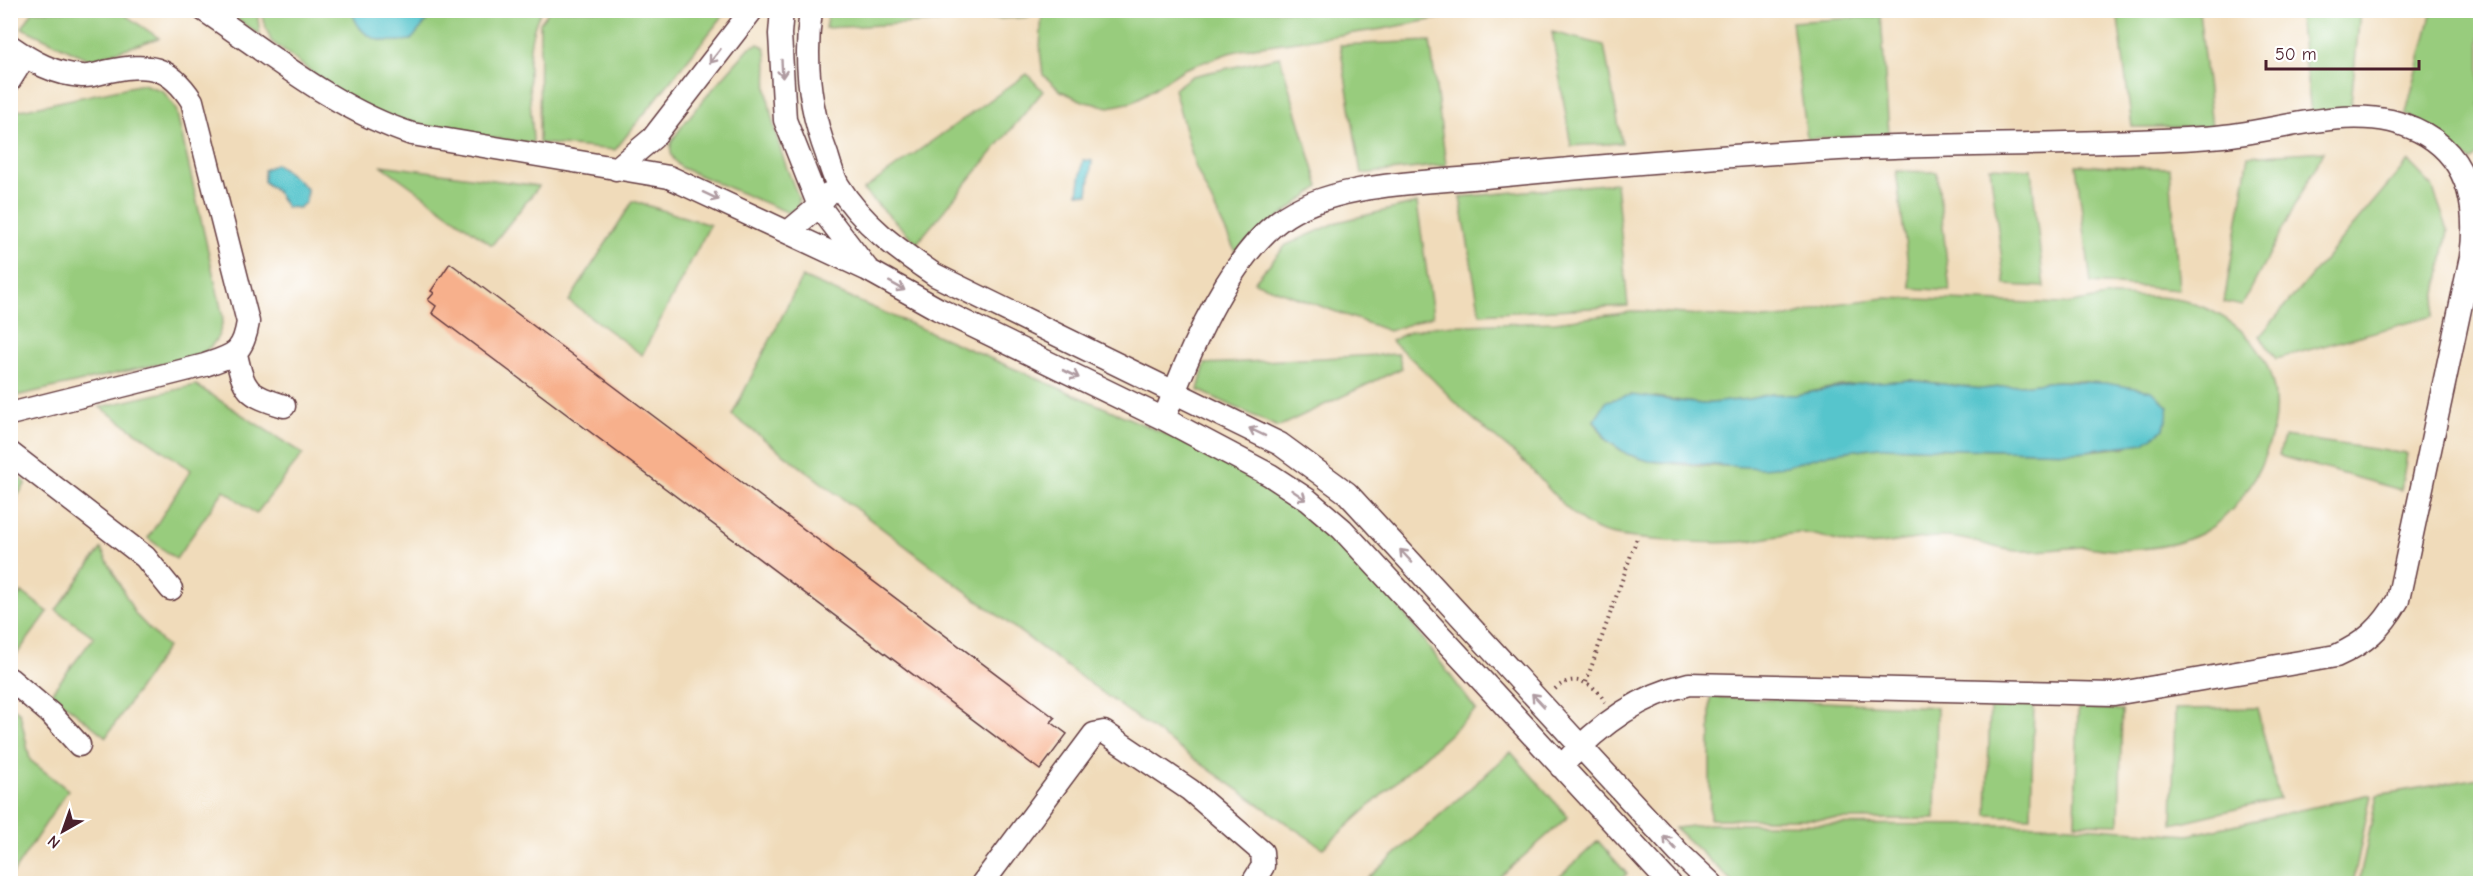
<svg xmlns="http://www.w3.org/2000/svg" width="2491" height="894" font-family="'Comic Neue',sans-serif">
	<rect width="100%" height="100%" fill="#fff"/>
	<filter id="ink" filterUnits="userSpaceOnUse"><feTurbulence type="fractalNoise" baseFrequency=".0167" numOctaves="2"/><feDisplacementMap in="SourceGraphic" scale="12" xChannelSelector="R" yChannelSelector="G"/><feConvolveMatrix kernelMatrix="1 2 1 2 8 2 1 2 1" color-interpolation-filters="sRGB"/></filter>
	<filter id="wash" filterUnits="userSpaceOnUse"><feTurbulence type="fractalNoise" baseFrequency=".008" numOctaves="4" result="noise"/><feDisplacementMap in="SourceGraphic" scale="24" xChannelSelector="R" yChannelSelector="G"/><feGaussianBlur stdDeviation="1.35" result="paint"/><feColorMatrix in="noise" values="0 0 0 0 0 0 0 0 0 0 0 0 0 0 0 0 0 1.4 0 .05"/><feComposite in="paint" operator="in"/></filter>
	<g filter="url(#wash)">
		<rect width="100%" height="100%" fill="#f0dbba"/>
		<!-- green -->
		<path fill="#98cc7d" stroke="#717654" stroke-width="1.5" fill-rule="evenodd" d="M33,11H119L159,38L90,60L22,28Z
			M225,11H257L260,36V35Z
			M260,11H352V14L426,22V11H541C520,49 532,101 533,143L414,129L352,103L271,41Z
			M549,11V10L727,11L615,150L539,143L540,23Z
			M829,11V10L1031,11L1030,17L825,28Z
			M1042,11V10L1587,11L1529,14L1505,11L1456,15L1383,29L1254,47L1229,53L1184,69L1133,102L1109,107L1085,102L1061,91L1043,75L1040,50Z
			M1597,11H1727L1647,14Z
			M2117,11H2199L2212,127H2132Z
			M2298,11H2360L2350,114L2311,112Z
			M2432,11H2480V154L2471,161L2406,113Z
			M1881,16L1889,134L1807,139L1792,22Z
			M1552,32L1604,45L1622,143L1571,146Z
			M1430,41L1446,165L1361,174L1340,45Z
			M758,44L765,47C769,61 765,76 767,90C772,128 783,162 799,198L798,206L789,213L682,168C674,162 669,154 671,144C674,130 737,62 750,47Z
			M1280,57L1319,187L1235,251L1195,166L1174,89L1192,76Z
			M1027,74L1043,91L917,243L863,190Z
			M143,84L163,91L176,109L223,317C221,335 215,346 199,355L11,397V112Z
			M2324,151L2242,306L2224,302L2249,156Z
			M2408,161L2432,186L2448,230L2433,316L2276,359L2260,336Z
			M381,165L539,186L492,245Z
			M2076,165L2170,168L2179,290L2091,283Z
			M1990,167L2031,169L2044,287L2005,285Z
			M1896,171L1937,172L1950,291L1911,288Z
			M1616,183L1628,306L1480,314L1460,197Z
			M633,201L710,225L642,355L569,301Z
			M1417,203L1433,316L1389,331L1254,282L1286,245L1338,222Z
			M802,277L1177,439L1262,481L1325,524L1391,596L1476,710L1323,848C1121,712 927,562 732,415Z
			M2112,296C2137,297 2164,295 2188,302C2260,323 2294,385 2265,455C2253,486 2232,517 2202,533C2175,547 2144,550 2115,550C2104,550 2094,547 2083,547C2062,548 2040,552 2019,551C1994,550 1971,537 1944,537C1912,536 1882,548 1850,544C1833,541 1816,533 1800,533C1783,534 1766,539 1749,541C1722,545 1622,541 1597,530C1569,517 1548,486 1527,465C1506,444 1481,428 1460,407C1436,383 1417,362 1391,341L1411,331L1435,326L1555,322L1639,311L1763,319L1788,317L1835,304L1885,298L2065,304ZM1910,380L1982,389L2057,381H2081L2152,391L2126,447L2078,452L1879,447L1832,453L1786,466H1696L1649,461L1627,454L1607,441L1594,421L1655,397L1702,404L1749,399L1772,394L1795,395L1840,386Z
			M1398,354L1402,368L1278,427L1198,390L1205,364Z
			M196,385L303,454L256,514L224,490L176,559L148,538L191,470L100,407Z
			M2284,436L2407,454L2401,490L2279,456Z
			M11,471L26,483L11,506Z
			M101,549L136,615L167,647L106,737L51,693L94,637L56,610Z
			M22,592L48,612L11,662V606Z
			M1710,697L1937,707L1935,819H1710Z
			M1990,701L2034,702L2031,817L1987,815Z
			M11,706L20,713L30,760L68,790L11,876Z
			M2078,708L2122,710L2119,824L2075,823Z
			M2257,708L2279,799L2172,824L2175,709Z
			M1511,752L1568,817L1493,883L1369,884L1365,881Z
			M2480,778V883H2359L2377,795Z
			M2371,794L2353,884L1734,883L1675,828L1709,824L2057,825L2189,835Z
			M1598,841L1627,874L1616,883H1553Z"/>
		<!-- water -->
		<path fill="#57c5cc" stroke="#50727c" stroke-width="1.5" d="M352,11H426V22L411,40C384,44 360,41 352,11Z
			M1083,160L1092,161L1088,194L1078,193Z
			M275,164C278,164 304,185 307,189L306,202L299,208L286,207L276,191L264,182V170Z
			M1910,380L1982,389L2057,381L2105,383L2152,391L2169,407L2164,429L2144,443L2078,452L1879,447L1832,453L1786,466L1762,468L1649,461L1627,454L1607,440L1594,420L1607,401L1631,395L1702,404L1749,399L1772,394L1795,395L1864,383Z"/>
		<g id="blocks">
			<!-- building -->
			<path fill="#f7b08c" d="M450,263L1055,718L1051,722L1067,734L1040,770L432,313L436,306L428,300L434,293L431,291Z"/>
		</g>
	</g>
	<g filter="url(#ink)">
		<use href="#blocks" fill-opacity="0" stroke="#633b40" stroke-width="1.5"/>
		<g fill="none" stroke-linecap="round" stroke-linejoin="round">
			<defs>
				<path id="minor" d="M204,10C271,55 335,109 412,134L669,177L866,269
					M782,10L780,34L785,120L819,206L868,270L938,309L1164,419L1270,475L1308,500L1342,529L1670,884
					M811,10C804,60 809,108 827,155C830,165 833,176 838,185C862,224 898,250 935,275L1280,444L1347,493L1679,853L1712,884
					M10,46C33,62 54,74 82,76C90,77 100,73 109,71C148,63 169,65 192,101L248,322C243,354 234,355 205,365L10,414
					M10,80L25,56
					M616,169L653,138L752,10
					M788,232L812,212L828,194
					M236,354C244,391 247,395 284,406
					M1164,419C1186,359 1227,261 1279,221C1332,181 1430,183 1495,176C1609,165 1724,156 1839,149C1947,144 2055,145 2162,140C2188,139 2214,138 2239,134C2288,127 2342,110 2391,121C2461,138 2480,192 2471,257L2398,600C2382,628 2365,643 2336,656L2114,694L1689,684C1637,696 1596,727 1561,767
					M10,453L145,557L171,589
					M10,679L51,714L79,745
					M982,884L1094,734L1104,732L1190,790L1262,852L1263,866L1252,884"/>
			</defs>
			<!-- minor casing -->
			<use href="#minor" stroke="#633b40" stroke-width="25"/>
			<!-- path -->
			<path stroke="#633b40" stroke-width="4" stroke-dasharray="1.5 4.5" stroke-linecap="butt" d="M1586,682L1637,538
				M1555,689C1573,672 1595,683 1605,702"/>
			<!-- minor -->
			<use href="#minor" stroke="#fff" stroke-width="22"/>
		</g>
		<!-- one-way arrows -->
		<defs><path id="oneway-shaft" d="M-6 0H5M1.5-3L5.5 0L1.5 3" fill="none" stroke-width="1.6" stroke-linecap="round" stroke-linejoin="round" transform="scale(1.5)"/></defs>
		<g stroke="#ae9aa0">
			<use href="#oneway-shaft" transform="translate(715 56) rotate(128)"/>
			<use href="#oneway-shaft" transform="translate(782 69) rotate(87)"/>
			<use href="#oneway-shaft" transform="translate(711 196) rotate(25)"/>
			<use href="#oneway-shaft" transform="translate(897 286) rotate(29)"/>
			<use href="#oneway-shaft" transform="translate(1071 374) rotate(26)"/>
			<use href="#oneway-shaft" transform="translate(1257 432) rotate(-154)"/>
			<use href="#oneway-shaft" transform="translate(1299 495) rotate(34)"/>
			<use href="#oneway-shaft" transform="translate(1406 556) rotate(-133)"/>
			<use href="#oneway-shaft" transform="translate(1538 700) rotate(-133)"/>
			<use href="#oneway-shaft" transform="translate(1670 843) rotate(-133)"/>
		</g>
	</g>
	<!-- margin -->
	<rect width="2491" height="894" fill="none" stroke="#fff" stroke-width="36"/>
	<!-- north arrow -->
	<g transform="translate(63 831) rotate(220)" stroke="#ffffff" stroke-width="4.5" paint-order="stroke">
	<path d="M0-4.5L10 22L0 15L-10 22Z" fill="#4a1f2b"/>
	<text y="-9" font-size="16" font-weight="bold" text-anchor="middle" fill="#4a1f2b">N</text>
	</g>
	<!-- scale -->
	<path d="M2266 60v9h153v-9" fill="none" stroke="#4a1f2b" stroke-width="3"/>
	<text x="2275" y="60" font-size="18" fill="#4a1f2b" stroke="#ffffff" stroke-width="4.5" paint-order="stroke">50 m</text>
</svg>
